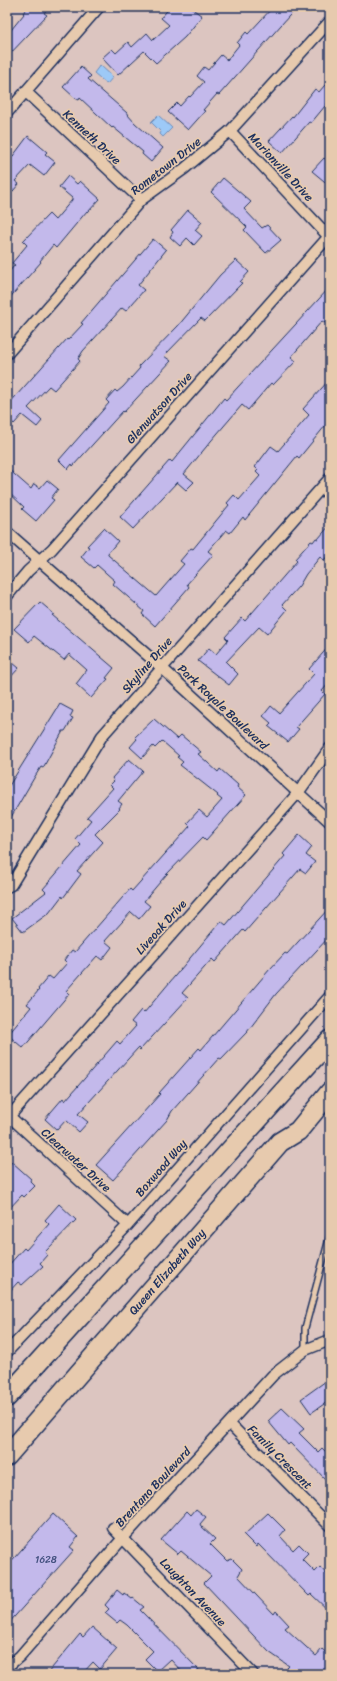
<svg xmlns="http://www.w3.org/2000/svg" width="337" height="1681" font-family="Sriracha,sans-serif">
	<rect width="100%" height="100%" fill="#dcc5c0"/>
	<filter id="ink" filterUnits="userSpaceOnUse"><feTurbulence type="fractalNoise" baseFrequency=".025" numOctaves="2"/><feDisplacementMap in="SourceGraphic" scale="8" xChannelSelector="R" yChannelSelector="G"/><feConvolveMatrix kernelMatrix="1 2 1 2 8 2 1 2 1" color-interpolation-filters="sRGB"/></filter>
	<g filter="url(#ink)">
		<!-- water -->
		<path fill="#9dc9f7" stroke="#698bba" d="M100,65L113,77L107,84L94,73Z
			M158,115L172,128L163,137L160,134L161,132L151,122Z"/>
		<!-- building -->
		<path fill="#c3b9eb" stroke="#1b2f5e" d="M28,7H49L44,13L47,15L7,57V35L24,14L23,13Z
			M170,7H190L202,16L185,37L156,63L144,51L118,75L102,58L112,49L116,53L128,42L132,47L147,33L153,40L169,25L161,18Z
			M273,7H297L219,95L217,94L203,110L205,111L188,130L168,112L177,103L180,106L189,96L190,97L204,82L197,76L204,67L208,70L221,55L227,60L239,45L237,43L246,32L248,34Z
			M81,67L91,76L88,79L127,113V114L135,123L163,148L151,162L142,154L143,152L113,127L112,128L80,98L79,100L75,98L63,87Z
			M330,79V100L311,123L309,122L282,153L269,141L292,116L293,117L315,89L319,92Z
			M28,136L47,152L45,154L55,162L44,176L30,165L15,181L19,184L7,198V164Z
			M324,158L330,163V186L312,171Z
			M68,176L77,184L80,181L100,199L88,212L87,211L56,248L53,245L40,261L41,262L7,301V274L15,265L12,263L27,245L23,241L49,214L55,220L72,200V198L59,187Z
			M223,178L251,202L244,209L262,228L267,225L281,240L266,253L244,230L247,227L211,192Z
			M188,210L202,222L195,230L202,236L194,245L187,238L180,246L170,237L173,232L171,230Z
			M153,239L166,250L138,285L144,290L126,311L122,308L83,351L78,359L80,361L54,390L49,386L28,408L42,421L37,427L22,415L14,424L7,417V406L67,339L68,340L83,324L81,323Z
			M236,260L249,272L240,282L242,283L205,321L201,318L164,356L171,361L124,412L123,411L73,466L72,464L68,469L59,460L109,403L106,400L115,390L117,392L123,387L140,368L139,366L178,326L220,275Z
			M330,287V317L325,323L322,321L291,357L296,361L273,385L271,383L248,410L242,405L211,441L184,474L194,482L186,490L177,482L133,529L120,517L170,460L172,462L224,398L226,400Z
			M330,379V420L299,458L297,456L245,520L243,517L230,533L226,530L208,551L213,555L187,584L189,587L155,626L142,614L144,611L113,584L115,581L97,565L94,568L81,557L89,547L87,546L104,528L118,541L108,553V555L156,596L184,564L180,561L191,548L193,549L229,505L227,503L234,495L239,500L260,476L256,472L258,470L255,467L271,446L278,451L309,415L303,409Z
			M7,468L31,489L34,484L40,488L47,480L58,489L51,498L54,500L36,521L22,509L24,507L7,491Z
			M330,525V553L324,560L320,557L306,574L299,586L282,605L287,610L267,634L259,627L226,662L238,674L229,685L198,661L209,648L216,654L228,640L225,637L242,618L245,621L297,561L295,559L311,541L313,542L316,538L318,539Z
			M40,602L54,614L52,615L114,668L106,678L108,679L91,698L76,684L87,670L69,654L64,660L34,636L29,642L14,629Z
			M330,645V682L322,691L325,694L296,727L299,729L288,742L268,726L271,723L263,716L271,706L279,713L314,674L309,669Z
			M7,658L19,668L7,681Z
			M60,704L73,711L70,717L73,718L65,731H63L43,768L41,767L34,778L7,824V789Z
			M154,719L177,739L181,735L201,752L198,754L218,772L220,769L238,785L237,787L246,795L206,840L203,837L166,875L144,901L150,906L139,919L131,912L105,941L112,947L102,960L97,956L66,991L69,994L23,1048L8,1035L31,1007L27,1004L39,990L38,989L49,976L53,979L67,963L64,960L72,950L75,952L130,889L132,891L190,826L187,823L199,810L207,817L222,800L217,796L218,795L180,765L183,762L177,757L179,756L162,741L155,748L153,746L142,758L130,747L137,739L135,737Z
			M129,759L143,771L118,801L122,804L119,808L120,809L95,834L103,842L77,871L81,874L63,898L62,896L49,913L23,932L12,918L46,892L43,889L81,845L75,839L91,820L87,817L113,788L110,785L114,781L112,778Z
			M299,835L312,847L306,855L315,862L306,873L300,869L245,932L243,930L215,962L212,959L182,993L188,998L140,1050L138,1048L78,1114L88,1122L79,1132L66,1120L57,1130L45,1119L63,1098L65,1101L117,1041L120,1044L136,1026L131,1022L141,1010L144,1013L221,921L226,925L285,856L283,854Z
			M330,907V936L276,994L247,1032L221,1059L219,1058L172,1111L167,1120L113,1180L96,1165L160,1094L159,1093L199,1048L201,1050L270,969L285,953L287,954Z
			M12,1162L31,1179L30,1181L35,1186L24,1197L22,1195L7,1211V1168Z
			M59,1204L76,1220L45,1252L47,1255L40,1263L43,1266L22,1285L18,1282L7,1294V1267L24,1248L26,1250L49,1224L45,1220Z
			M326,1381L330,1386V1400L311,1413L301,1399Z
			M282,1408L304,1429L299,1433L318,1452L322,1448L330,1456V1484L290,1443L288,1445L268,1421Z
			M196,1509L206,1517L200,1524L201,1526L215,1539L210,1544L227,1561L232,1559L242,1569L238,1576L274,1614L276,1611L289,1625L285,1628L316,1656L322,1649L330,1656V1671L327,1674H294L287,1668L289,1666L269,1652L204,1583L211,1576L181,1551L178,1554L161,1540L187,1511L191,1515Z
			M268,1513L285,1530L280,1536L293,1550L299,1544L308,1553L302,1559L315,1572L320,1567L330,1578V1612L311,1594L309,1596L258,1544L256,1547L244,1535Z
			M53,1514L78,1537L70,1547L74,1550L7,1625V1566Z
			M117,1590L123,1595L124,1593L132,1599L133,1598L144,1607L140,1610L203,1674H184L170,1659L157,1671L145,1659L153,1651L127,1625L120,1620L117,1623L105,1613L109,1609L105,1605Z
			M92,1627L117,1649L100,1669L93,1662L82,1674H47L80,1634L83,1637Z"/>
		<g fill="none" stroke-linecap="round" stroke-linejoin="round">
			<defs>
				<path id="lane" d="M305,1350V1328L330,1235"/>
				<path id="street" d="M26,92L141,200
					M7,113L99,7
					M230,131L330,238
					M7,354L141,200L184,169L230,131L330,21
					M7,532L162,668L330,822
					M7,596L28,571L52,549L330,235
					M7,887L11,885L102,736L330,478
					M7,1114L128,1225
					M7,1119L298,793L330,748
					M7,1352L128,1225L330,996
					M229,1423L330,1526
					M113,1528L253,1674
					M7,1667L20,1656L123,1538L273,1375L305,1350L330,1340"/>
				<g id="highway">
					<path d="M7,1397L330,1040"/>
					<path id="s1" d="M7,1456L280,1142L298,1131L330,1092"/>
				</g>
			</defs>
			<!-- lane casing -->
			<use href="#lane" stroke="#1b2f5e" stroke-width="8"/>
			<!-- street casing -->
			<use href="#street" stroke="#1b2f5e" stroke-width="13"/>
			<!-- highway casing -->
			<use href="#highway" stroke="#1b2f5e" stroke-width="22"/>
			<!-- lane -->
			<use href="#lane" stroke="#e7caae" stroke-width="5"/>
			<!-- street -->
			<use href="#street" stroke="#e7caae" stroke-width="10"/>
			<!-- highway -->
			<use href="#highway" stroke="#e7caae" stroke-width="19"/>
		</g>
	</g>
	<g text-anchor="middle" stroke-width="3.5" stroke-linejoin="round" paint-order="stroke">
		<!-- number labels -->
		<g font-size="10" fill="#455281">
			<text x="46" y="1563">1628</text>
		</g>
		<!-- street labels -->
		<g font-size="12" fill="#1b2f5e" stroke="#e7caae">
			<text transform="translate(92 137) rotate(43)" y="4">Kenneth Drive</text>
			<text transform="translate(166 166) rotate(-38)" y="4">Rometown Drive</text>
			<text transform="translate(281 167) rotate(47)" y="4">Marionville Drive</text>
			<text transform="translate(159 408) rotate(-48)" y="4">Glenwatson Drive</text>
			<text transform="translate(147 665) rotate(-49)" y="4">Skyline Drive</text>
			<text transform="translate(223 707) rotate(43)" y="4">Park Royale Boulevard</text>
			<text transform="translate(161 927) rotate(-48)" y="4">Liveoak Drive</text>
			<text transform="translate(76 1160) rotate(42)" y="4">Clearwater Drive</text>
			<text transform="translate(161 1168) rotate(-49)" y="4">Boxwood Way</text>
			<text dy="4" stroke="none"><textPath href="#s1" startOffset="244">Queen Elizabeth Way</textPath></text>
			<text transform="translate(280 1457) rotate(45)" y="4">Family Crescent</text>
			<text transform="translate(153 1487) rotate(-47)" y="4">Brentano Boulevard</text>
			<text transform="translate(193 1592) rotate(46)" y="4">Laughton Avenue</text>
		</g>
	</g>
	<!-- margin -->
	<rect width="337" height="1681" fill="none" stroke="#e7caae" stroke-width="24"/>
	<rect x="12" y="12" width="313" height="1657" fill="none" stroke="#1b2f5e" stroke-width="1.5" filter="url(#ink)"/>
</svg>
